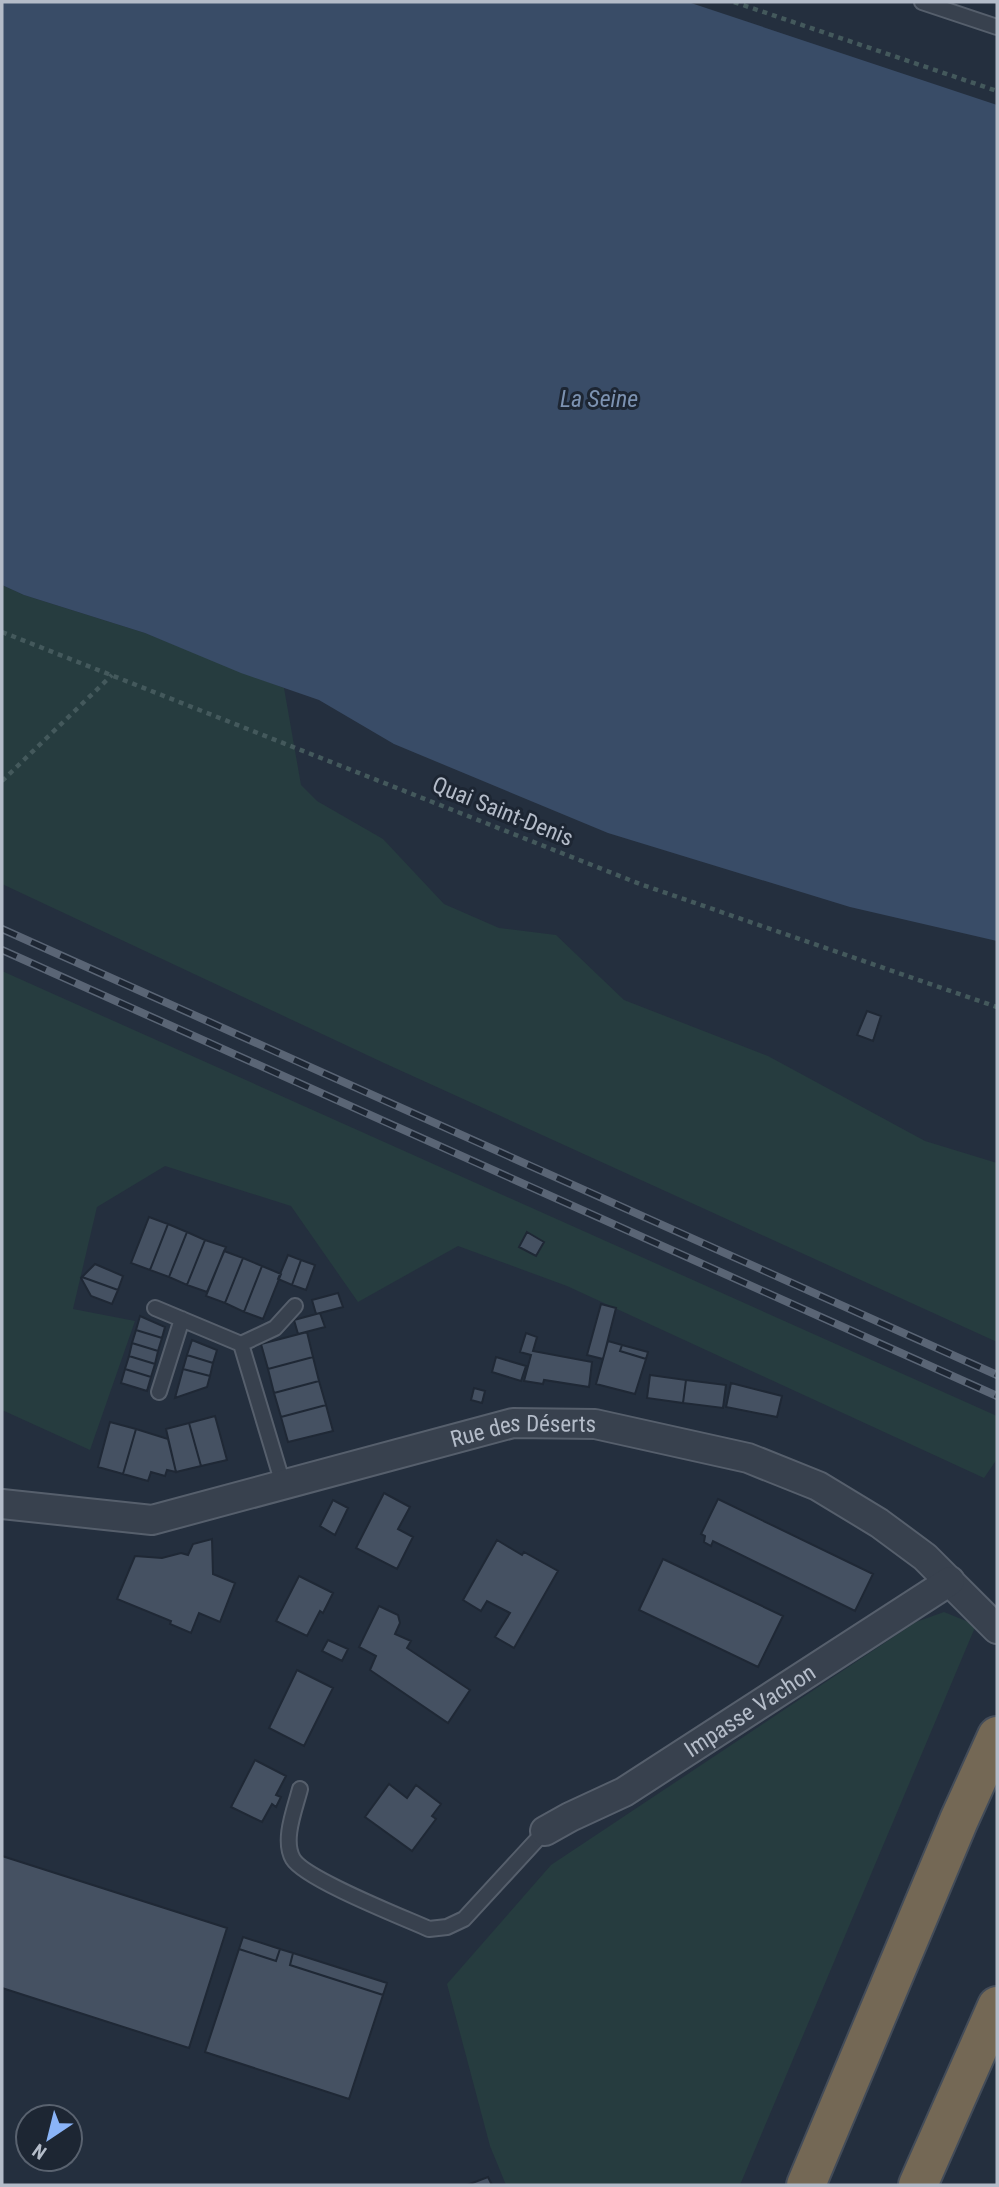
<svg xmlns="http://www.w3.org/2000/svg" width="999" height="2187" font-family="'Roboto Condensed',sans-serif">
	<rect width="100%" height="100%" fill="#242f3e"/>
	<!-- green -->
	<path fill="#263c3f" d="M2,585L24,595L145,633L284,688L301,785L317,801L383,839L444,904L499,928L556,935L624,1000L768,1056L925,1141L997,1163V1342L384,1063L2,884Z
		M2,971L997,1416V1459L984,1478L567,1286L458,1246L358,1302L291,1206L165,1166L97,1207L73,1309L135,1321L90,1450L2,1410Z
		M944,1612L976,1625L740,2185H506L490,2146L447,1984L551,1865L916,1622Z"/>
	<!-- water -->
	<path fill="#394c67" d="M2,2H688L997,105V941L850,907L608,833L394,744L319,700L241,673L145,633L24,595L2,585Z"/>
	<!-- building -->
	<path fill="#455162" stroke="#1f2835" stroke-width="2" d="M867,1011L881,1016L873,1041L857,1035Z
		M149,1217L168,1224L150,1270L131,1263Z
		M168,1224L187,1232L169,1277L150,1270Z
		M187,1232L205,1240L187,1285L169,1277Z
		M527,1232L544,1242L536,1256L519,1247Z
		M205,1240L226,1247L207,1292L187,1285Z
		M224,1251L243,1258L225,1303L206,1296Z
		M288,1255L301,1260L292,1285L278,1279Z
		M243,1258L262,1266L244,1312L225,1303Z
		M301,1260L315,1265L306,1290L292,1285Z
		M95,1264L123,1276L118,1290L82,1277Z
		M262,1266L281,1274L263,1319L244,1312Z
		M82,1277L118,1290L112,1304L91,1296L81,1278Z
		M338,1293L343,1307L316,1314L312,1300Z
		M601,1304L616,1308L603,1359L587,1355Z
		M320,1313L325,1327L298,1334L294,1320Z
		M140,1316L165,1327L162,1338L136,1330Z
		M136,1330L162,1338L158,1351L132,1343Z
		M307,1332L313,1357L268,1369L261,1344Z
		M526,1333L537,1337L533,1351L592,1362L589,1387L544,1380L543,1384L524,1381L531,1355L520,1352Z
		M192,1340L217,1350L213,1363L187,1355Z
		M608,1341L622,1345L620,1351L646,1359L635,1394L596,1384Z
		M132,1343L158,1351L155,1364L129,1356Z
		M622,1345L648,1352L646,1359L620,1351Z
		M187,1355L213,1363L210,1376L183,1369Z
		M129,1356L155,1364L151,1377L125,1369Z
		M313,1357L319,1381L274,1393L268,1369Z
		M496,1357L526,1366L521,1381L492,1372Z
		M125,1369L151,1377L147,1391L121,1383Z
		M183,1369L210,1376L207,1387L175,1398Z
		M650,1375L686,1380L683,1403L647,1398Z
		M686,1380L726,1385L723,1408L683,1403Z
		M319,1381L326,1405L281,1417L274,1393Z
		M731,1383L782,1396L777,1417L726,1407Z
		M474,1388L485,1391L482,1403L471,1400Z
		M326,1405L333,1431L288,1442L281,1417Z
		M215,1416L227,1460L201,1466L189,1423Z
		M110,1422L136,1429L123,1474L98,1467Z
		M189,1423L201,1466L176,1472L166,1429Z
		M136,1429L168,1439L176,1472L167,1470L165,1476L151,1472L148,1481L123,1474Z
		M384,1493L410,1507L398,1529L413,1537L397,1569L356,1548Z
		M718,1499L873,1574L855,1611L713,1541L711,1546L704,1542L705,1536L701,1534Z
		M333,1500L348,1508L335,1535L320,1526Z
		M212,1539L213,1574L235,1583L220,1622L199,1613L191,1633L170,1624L171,1621L117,1599L135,1556L162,1558L181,1553L188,1555L193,1544Z
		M497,1540L522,1555L524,1552L558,1571L514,1648L495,1637L510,1613L487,1601L481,1611L463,1600Z
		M663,1559L783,1616L758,1667L639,1610Z
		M299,1576L333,1593L323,1613L320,1611L307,1636L276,1621Z
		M379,1606L398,1615L400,1623L395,1634L411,1641L407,1648L470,1690L448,1723L370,1670L376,1656L359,1647Z
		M328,1640L348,1649L342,1661L322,1651Z
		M297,1670L333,1688L304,1746L269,1728Z
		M255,1760L286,1776L276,1795L281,1797L276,1807L272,1804L262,1822L231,1807Z
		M389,1784L407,1798L416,1785L441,1804L432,1816L436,1819L412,1851L365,1817Z
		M2,1856L227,1928L189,2048L2,1988Z
		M243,1937L280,1949L276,1961L239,1949Z
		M239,1949L276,1961L280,1949L293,1953L290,1965L383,1995L349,2099L205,2052Z
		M293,1953L387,1983L383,1995L290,1965Z
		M488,2177L492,2185H467Z"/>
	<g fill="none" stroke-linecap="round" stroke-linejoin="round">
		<defs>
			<path id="service" d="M922,2L997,27
				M155,1308L241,1344L283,1484
				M241,1344L275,1328L295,1306
				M159,1392L182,1319
				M300,1789C295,1809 282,1840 293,1859C305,1879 402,1917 429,1929L447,1927L464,1919L545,1831"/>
			<g id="minor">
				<path id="s1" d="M2,1504L152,1520L513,1423L595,1424L748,1458L818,1486L879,1523L925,1557L997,1629"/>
				<path id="s2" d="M545,1831L570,1817L624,1792L950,1581"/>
			</g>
			<path id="motorway" d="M806,2185L959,1820L997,1736
				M918,2185L997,2006"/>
		</defs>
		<!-- service casing -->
		<use href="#service" stroke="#565f6c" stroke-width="18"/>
		<!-- minor casing -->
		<use href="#minor" stroke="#565f6c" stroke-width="32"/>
		<!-- motorway casing -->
		<use href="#motorway" stroke="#434c59" stroke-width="42"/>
		<!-- path -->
		<path stroke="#44595c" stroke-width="4.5" stroke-dasharray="5 5" stroke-linecap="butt" d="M734,2L997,91
			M2,632L640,884L997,1007
			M2,781L112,675"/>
		<!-- service -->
		<use href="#service" stroke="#38414e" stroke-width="14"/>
		<!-- minor -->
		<use href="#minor" stroke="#38414e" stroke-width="28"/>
		<!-- motorway -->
		<use href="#motorway" stroke="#746855" stroke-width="38"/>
		<defs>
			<path id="rail" d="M2,929L997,1375
				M2,950L997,1396"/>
		</defs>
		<!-- rail casing -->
		<use href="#rail" stroke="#5a6575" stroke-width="8"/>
		<!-- rail -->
		<use href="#rail" stroke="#1d2633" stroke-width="5" stroke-dasharray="16" stroke-linecap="butt"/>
	</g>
	<g text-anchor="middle" stroke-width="6" stroke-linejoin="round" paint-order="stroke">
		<!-- street labels -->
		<g font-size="23" fill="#b4bcc9" stroke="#1d2633">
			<text transform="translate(503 811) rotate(22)" y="8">Quai Saint-Denis</text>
			<text dy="8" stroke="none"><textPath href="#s1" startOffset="534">Rue des Déserts</textPath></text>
			<text dy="8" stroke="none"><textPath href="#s2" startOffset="238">Impasse Vachon</textPath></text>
		</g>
		<!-- water labels -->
		<g font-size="24" font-style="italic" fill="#7c92b1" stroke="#1d2633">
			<text x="599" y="407">La Seine</text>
		</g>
	</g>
	<!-- border -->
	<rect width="999" height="2187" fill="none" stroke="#b4bcc9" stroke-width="7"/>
	<!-- north arrow -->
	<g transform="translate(49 2138) rotate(215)"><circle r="33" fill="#1d2633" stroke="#59626f" stroke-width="2"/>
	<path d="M0-5L12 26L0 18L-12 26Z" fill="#8ab4f8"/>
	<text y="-10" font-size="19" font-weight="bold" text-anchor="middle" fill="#b4bcc9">N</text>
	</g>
</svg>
